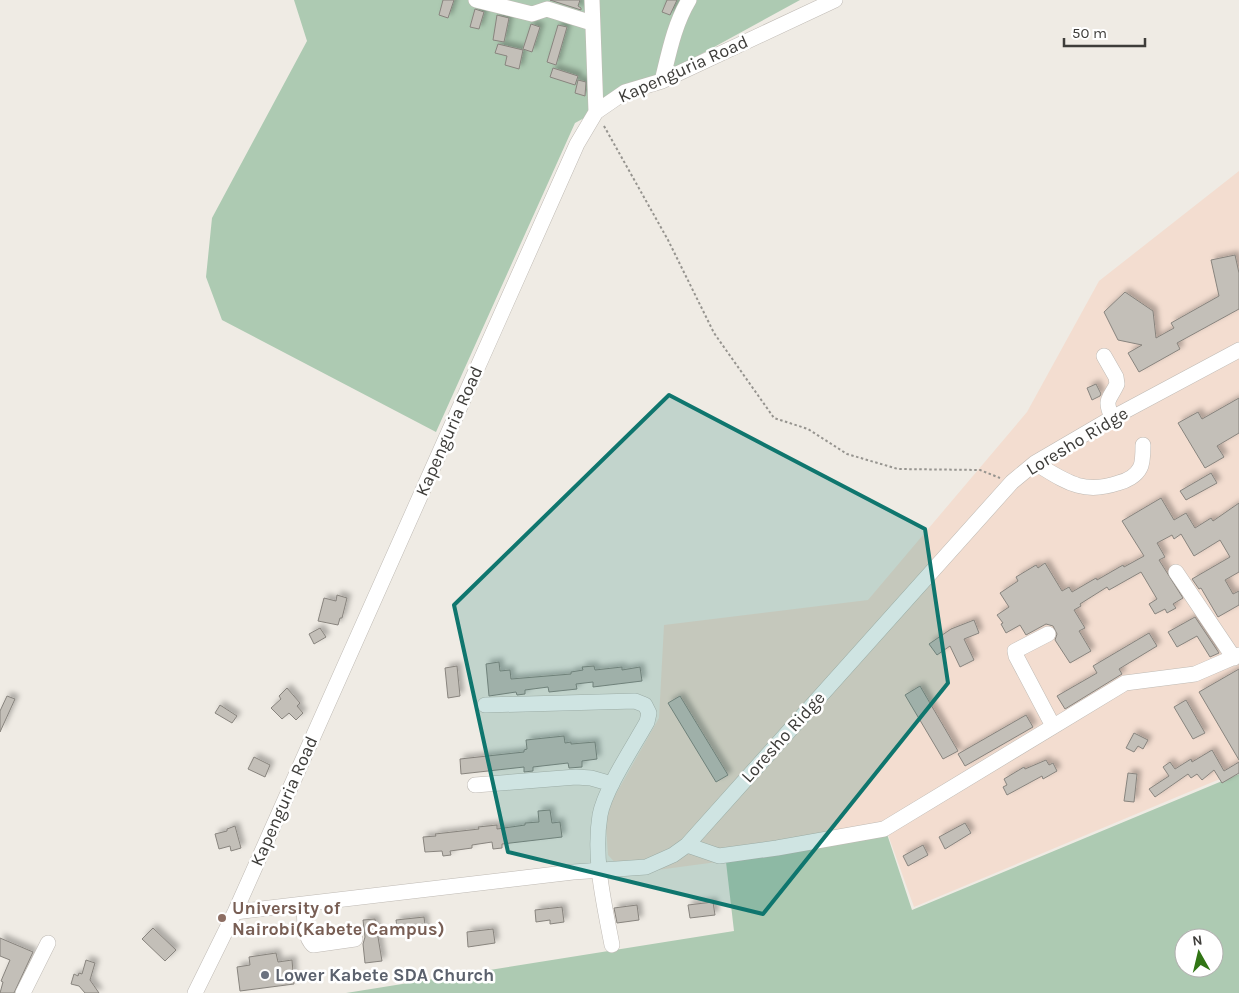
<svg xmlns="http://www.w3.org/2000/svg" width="1239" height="993" font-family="Karla,sans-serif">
	<defs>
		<filter id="shadow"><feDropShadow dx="4" dy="-4" stdDeviation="2.5" flood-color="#0004"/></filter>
	</defs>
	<rect width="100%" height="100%" fill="#efebe4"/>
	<!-- education -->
	<path fill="#f3ddd0" d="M1239,171V771L914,907L887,832L717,862L620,875L621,869L608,855L605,813L659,718L664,625L868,600L1027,412L1099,281Z"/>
	<!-- green -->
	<path fill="#adcab2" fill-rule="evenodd" d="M294,0H800L575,123L436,432L222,320L206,277L212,218L307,41Z
		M1239,774V993H346L734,931L726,862L887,834L912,910ZM1184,938H1214V968H1184Z"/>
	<!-- building -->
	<path fill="#c3bfb8" stroke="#88847e" filter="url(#shadow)" d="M443,0H454L448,18L439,15Z
		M550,0H580L578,6L581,8V10Z
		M667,0H677L670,15L662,12Z
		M475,9L484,12L479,29L470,27Z
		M497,15L509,18L504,42L493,40Z
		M531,24L540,27L532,52L523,49Z
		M558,25L567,27L556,65L547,62Z
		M498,44L523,50L519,69L505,65L507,56L495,53Z
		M553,68L578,76L575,85L550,77Z
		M578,80L586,82L585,96L575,93Z
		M1235,255L1239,273V309L1177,343L1180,349L1139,372L1128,353L1142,345L1118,340L1104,312L1125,292L1153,311L1156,338L1174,328L1171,323L1219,296L1211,260Z
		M1096,384L1101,394L1100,396L1092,400L1087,388Z
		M1239,398V433L1217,446L1224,457L1205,468L1178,423L1198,412L1202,419Z
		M1211,473L1217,483L1186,500L1180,491Z
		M1161,498L1174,520L1186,513L1195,528L1211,518L1213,521L1239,503V572L1225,580L1233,594L1239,591V605L1218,617L1201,588L1199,589L1192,579L1230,557L1220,540L1194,556L1181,534L1174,539L1172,535L1157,543L1165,557L1159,560L1183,598L1173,604L1176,608L1167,613L1165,609L1155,614L1149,604L1157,599L1141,572L1109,590L1107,587L1080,604L1081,606L1074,610L1085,628L1079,631L1091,651L1070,663L1055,640L1057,634L1053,626L1046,624L1026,635L1020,625L1006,633L1001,624L1003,623L997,615L1009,607L1000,593L1018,581L1016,577L1036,565L1038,568L1045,563L1062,591L1069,587L1072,592L1096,578L1097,580L1123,565L1124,567L1144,556L1122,521Z
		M337,595L347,598L342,618H340L338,625L318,621L324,598L336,601Z
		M1195,617L1219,653L1210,657L1197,636L1177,647L1168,632Z
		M974,620L979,633L964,639L974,660L960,667L950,646L937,655L929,644L951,629Z
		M320,628L326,637L314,644L309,634Z
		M1149,633L1157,646L1119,669L1122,674L1065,709L1057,696L1097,673L1093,666Z
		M499,662L500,671L510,670L511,679L571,674V672L583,670L582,667L594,666L595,670L622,667V670L640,667L642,681L593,687V682L576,684L577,689L549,692L548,687L525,690V694L517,695L516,692L489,696L486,664Z
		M457,666L460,696L448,698L445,668Z
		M1239,669V760L1199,692Z
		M920,686L958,751L943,759L905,695Z
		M287,688L300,703L297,706L303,713L296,720L289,713L282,719L271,708L281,699L279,696Z
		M7,696L15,699L0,732V711Z
		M680,696L728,775L716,782L668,703Z
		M1186,700L1205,733L1193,739L1174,707Z
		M220,705L237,716L232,723L215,713Z
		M1026,715L1033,727L965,766L958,754Z
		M1134,733L1148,740L1143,749L1138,746L1134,752L1126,748Z
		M564,736L565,743L571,742V744L595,742L597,759L582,761V767L569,768L568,763L533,767V771L524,772V767L461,774L460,759L524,752V750L527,749L526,740Z
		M1212,750L1224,771L1239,762V773L1222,783L1214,770L1202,780L1197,774L1191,778L1188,774L1155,797L1149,789L1169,776L1163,767L1170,762L1175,769L1191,759L1192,762Z
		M254,757L270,765L265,777L248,769Z
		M1046,760L1049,765L1053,763L1057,771L1043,779L1042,776L1007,795L1003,787L1007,785L1004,779L1024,767L1025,769Z
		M1128,773L1137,774L1134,802L1124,801Z
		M550,810L552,823L560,822L562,837L502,844V848L493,849L492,842L472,845V848L450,851L451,855L443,856L442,851L425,852L423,837L436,836L435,834L479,829L478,827L497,825V829L525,825V823L539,822L538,811Z
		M965,823L971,833L945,849L939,837Z
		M235,826L241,848L231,851L230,846L219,849L215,834L227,831V829Z
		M923,845L928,855L908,866L903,856Z
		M713,902L715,915L690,918L688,905Z
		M637,905L639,920L617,923L614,908Z
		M562,907L564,922L550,924V920L536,922L535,910Z
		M424,917L426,932L398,934L396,920Z
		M375,919L382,961L365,963L363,944L365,937L363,920Z
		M153,928L176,950L165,961L142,939Z
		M493,929L495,943L468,947L467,932Z
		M0,938L33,952L14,993H0L3,982L1,981L10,960L0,956Z
		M276,953L278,962L292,960L294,984L240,991L237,967L250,965L249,957Z
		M86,960L95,963L90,980L99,993H85L79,986L71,984L74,974L78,976L79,973L82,974Z"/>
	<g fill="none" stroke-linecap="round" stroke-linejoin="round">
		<defs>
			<path id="minor" d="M476,0L532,14L547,9L592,23
				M592,0L596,112
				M662,81C669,53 674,25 689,0
				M1104,356L1116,377L1117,384C1109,401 1104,398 1112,418
				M1035,463C1065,481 1082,495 1118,483C1126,481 1136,476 1140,468C1143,463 1143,451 1143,445
				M1176,572L1234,658
				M1048,634L1015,651L1016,656L1053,726
				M485,705L635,701L645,705L649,713L647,722C633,747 605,789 600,815C593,858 604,903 612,945
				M475,785L576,777L591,778L612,784
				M687,845L719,856L777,848L884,829L1125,683L1195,674L1239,655
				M304,904C305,917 303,935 313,945L355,939
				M235,912L573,872L646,867L673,855L687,845L1012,482L1035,463L1112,418L1239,350
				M23,993L48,943
				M195,993L235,912L577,144L596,112L625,92L662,81L835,0"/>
		</defs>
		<!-- minor casing -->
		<use href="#minor" stroke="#bfbab4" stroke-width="16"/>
		<!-- path -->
		<path stroke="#96948f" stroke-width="2" stroke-dasharray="2.5 2.5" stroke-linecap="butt" d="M604,126L668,240L714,333L774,418L808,429L847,454L898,469L980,470L1000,478"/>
		<!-- minor -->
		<use href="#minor" stroke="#fff" stroke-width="15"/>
	</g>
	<!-- marked area -->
	<path fill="#0f766e" fill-opacity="0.2" stroke="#0f766e" stroke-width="4" stroke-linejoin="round" d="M669,395L925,529L948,683L763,914L508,852L454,605Z"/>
	<!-- markers -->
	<circle fill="#8d6e63" stroke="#fff" stroke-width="2" cx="222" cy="918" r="5"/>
	<circle fill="#6b7280" stroke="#fff" stroke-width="2" cx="265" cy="975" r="5"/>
	<g text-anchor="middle" stroke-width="5" stroke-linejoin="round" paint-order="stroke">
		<!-- street labels -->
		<g font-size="18" fill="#3e3d3a" stroke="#fff">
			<text transform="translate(683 69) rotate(-24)" y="6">Kapenguria Road</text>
			<text transform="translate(449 431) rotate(-66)" y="6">Kapenguria Road</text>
			<text transform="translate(1077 441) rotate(-31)" y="6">Loresho Ridge</text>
			<text transform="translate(783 737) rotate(-48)" y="6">Loresho Ridge</text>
			<text transform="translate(284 801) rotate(-66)" y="6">Kapenguria Road</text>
		</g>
		<!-- education labels -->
		<g font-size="18" font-weight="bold" fill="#785e54" stroke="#fff" text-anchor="start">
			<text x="232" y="914">University of<tspan x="232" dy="21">Nairobi(Kabete Campus)</tspan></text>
		</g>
		<!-- worship labels -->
		<g font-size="18" font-weight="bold" fill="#5b616d" stroke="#fff" text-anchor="start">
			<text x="275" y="981">Lower Kabete SDA Church</text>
		</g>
	</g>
	<!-- north arrow -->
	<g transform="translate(1199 953) rotate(352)"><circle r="24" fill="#ffffff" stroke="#b2b1b0"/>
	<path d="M0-4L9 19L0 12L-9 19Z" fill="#317515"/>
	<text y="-8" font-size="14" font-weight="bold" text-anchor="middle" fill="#3e3d3a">N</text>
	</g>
	<!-- scale -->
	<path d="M1064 38v8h81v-8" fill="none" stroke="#3e3d3a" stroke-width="2.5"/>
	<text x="1072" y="38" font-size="15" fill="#3e3d3a" stroke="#ffffff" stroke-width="4" paint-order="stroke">50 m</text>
</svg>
